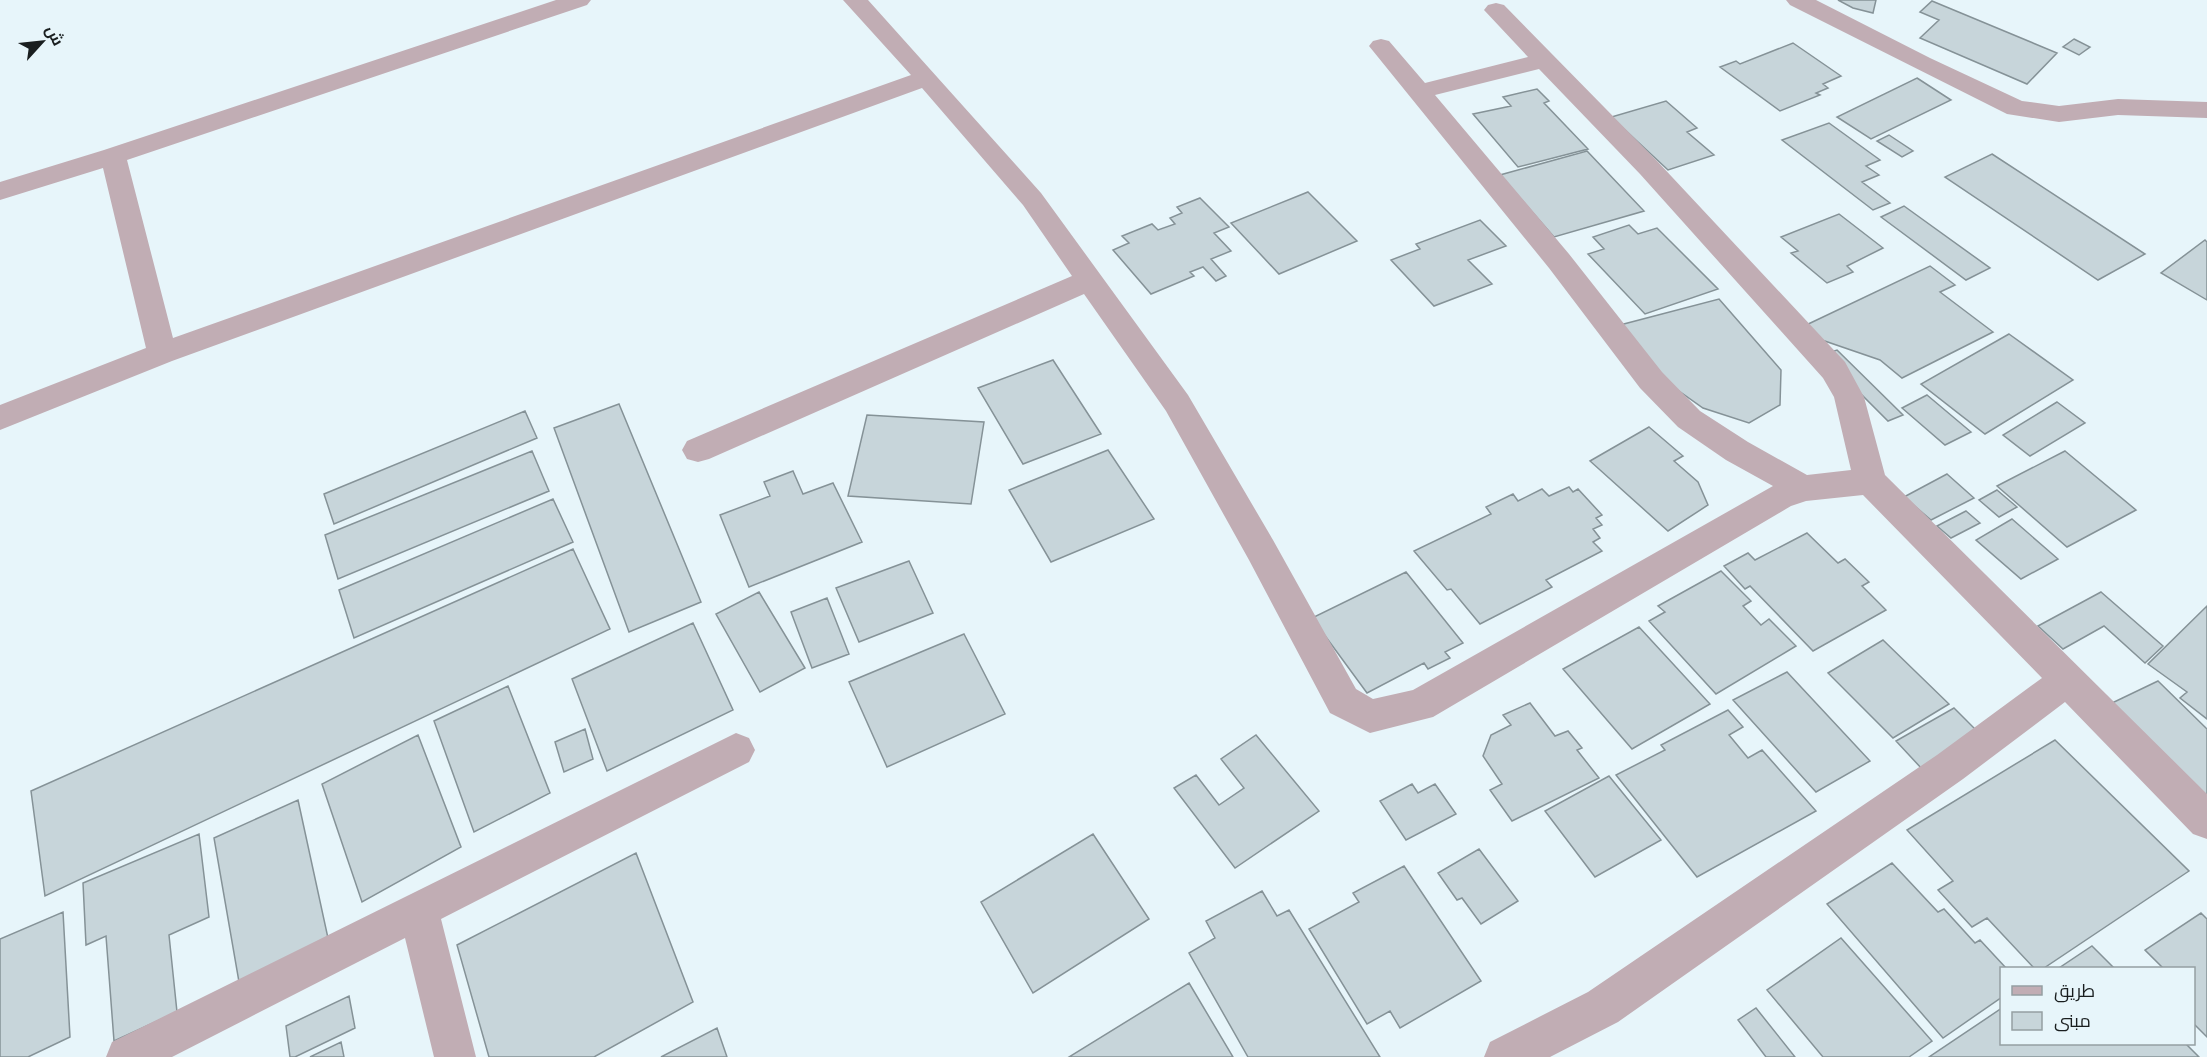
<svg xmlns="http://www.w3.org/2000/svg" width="2207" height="1057" font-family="'Archivo Narrow',Cairo,sans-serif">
	<rect width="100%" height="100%" fill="#e7f5fa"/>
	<!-- building -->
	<path fill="#c7d5da" stroke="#859297" stroke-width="1.5" d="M1838,0H1876L1873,13L1853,8Z
		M1932,1L2057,53L2027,84L1920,38L1939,20L1920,12Z
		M2074,39L2090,47L2079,55L2063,47Z
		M1793,43L1841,76L1823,84L1828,88L1816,93L1820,95L1780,111L1720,67L1736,61L1740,64Z
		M1917,78L1951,100L1871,139L1837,117Z
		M1537,89L1549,101L1544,103L1588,149L1518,167L1473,114L1511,106L1503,97Z
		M1666,101L1697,128L1687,132L1714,155L1668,170L1623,128L1608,118Z
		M1829,123L1880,160L1866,166L1879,175L1862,182L1890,203L1873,210L1782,140Z
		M1889,135L1913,151L1902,157L1877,141Z
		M1587,151L1644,211L1554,237L1500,175Z
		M1992,154L2145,254L2098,280L1945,177Z
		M1308,192L1357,241L1279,274L1231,223Z
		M1200,198L1229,227L1214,233L1231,251L1211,259L1226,276L1216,281L1203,267L1190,272L1194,276L1151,294L1113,250L1129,243L1122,236L1152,224L1158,230L1175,224L1170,218L1182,213L1177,207Z
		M1904,206L1990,268L1966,280L1881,217Z
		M1839,214L1883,248L1847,266L1853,272L1827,283L1791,253L1798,251L1781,237Z
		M1480,220L1506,246L1468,260L1492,284L1434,306L1391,260L1420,249L1416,244Z
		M1629,225L1638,234L1657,228L1718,289L1645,314L1588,254L1604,249L1593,237Z
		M2205,240L2207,242V300L2161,273Z
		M1930,266L1955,285L1940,292L1993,332L1902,378L1880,360L1816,338L1802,327Z
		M1719,299L1781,370L1780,405L1749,423L1703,408L1662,379L1620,325Z
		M2009,334L2073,380L1985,434L1921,384Z
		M1837,350L1903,415L1888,421L1822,355Z
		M1053,360L1101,434L1023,464L978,388Z
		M1927,395L1971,432L1945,445L1902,408Z
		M2057,402L2085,423L2030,456L2003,435Z
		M619,404L701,602L629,632L554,428Z
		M525,411L537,438L334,524L324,494Z
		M867,415L984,422L971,504L848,496Z
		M1649,427L1683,456L1674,461L1698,482L1708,505L1668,531L1590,461Z
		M1108,450L1154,519L1051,562L1009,490Z
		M532,451L549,491L338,579L325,535Z
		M2065,451L2136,510L2067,547L1997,486Z
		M793,471L803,494L833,483L862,542L749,587L720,515L770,496L764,482Z
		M1947,474L1974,498L1931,520L1904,497Z
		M1569,487L1573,492L1578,489L1602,515L1596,518L1602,525L1593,529L1600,538L1593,542L1602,551L1546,580L1552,587L1480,624L1451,589L1447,590L1414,551L1491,514L1486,507L1513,494L1518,501L1542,489L1549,496Z
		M1997,490L2017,507L1999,517L1979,500Z
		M553,499L573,542L354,638L339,590Z
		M1966,511L1980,523L1951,538L1937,526Z
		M2012,519L2058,559L2021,579L1976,540Z
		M1807,533L1838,563L1845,559L1869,582L1862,586L1886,610L1813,651L1750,586L1745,589L1724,566L1748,553L1755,560Z
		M573,549L610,629L45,896L31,791Z
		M909,561L933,613L859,642L836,588Z
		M1721,571L1751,601L1743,606L1761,625L1769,619L1796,646L1716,694L1649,621L1665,612L1658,606Z
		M1406,572L1463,643L1445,652L1450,658L1428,669L1424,663L1367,693L1312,618Z
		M759,592L805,668L760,692L716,614Z
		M2101,592L2163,646L2145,663L2104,626L2063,649L2038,626Z
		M827,598L849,654L812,668L791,612Z
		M2207,606V719L2180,698L2187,692L2148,664Z
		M693,623L733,710L607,771L572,679Z
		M1639,627L1710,704L1632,749L1563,669Z
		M964,634L1005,714L887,767L849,682Z
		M1883,640L1949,704L1893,738L1828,673Z
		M1787,672L1870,761L1816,792L1733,700Z
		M2158,681L2207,729V800L2112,703Z
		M508,686L550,793L474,832L434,721Z
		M1530,703L1555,736L1568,731L1582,748L1577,750L1599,778L1512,821L1490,790L1502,784L1483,756L1491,735L1511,725L1503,715Z
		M1954,708L1982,736L1923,770L1896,741Z
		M1728,710L1743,727L1729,735L1748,758L1762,750L1816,811L1697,877L1616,775L1665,750L1661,745Z
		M585,729L593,759L564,772L555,742Z
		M418,735L461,847L362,902L322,784Z
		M1256,735L1319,811L1235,868L1174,788L1196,775L1219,805L1244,788L1221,759Z
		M2055,740L2189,871L2044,968H2034L1987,918L1972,927L1938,890L1953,881L1907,830Z
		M1609,776L1661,840L1595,877L1545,811Z
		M1412,784L1418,793L1435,784L1456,814L1406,840L1380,801Z
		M298,800L328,938L239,982L214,838Z
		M199,834L209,917L169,935L177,1012L114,1041L106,936L86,945L83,883Z
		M1093,834L1149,919L1033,993L981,902Z
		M1479,849L1518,901L1481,924L1462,898L1457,900L1438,873Z
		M636,853L693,1002L594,1057H489L457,945Z
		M1892,863L1938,912L1944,909L1975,943L1980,940L2006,968H2002V997L1943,1038L1827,904Z
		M1404,866L1481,981L1400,1028L1390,1011L1367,1024L1309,929L1359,902L1353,893Z
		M1262,891L1277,916L1289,910L1380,1057H1248L1189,953L1215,938L1206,921Z
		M63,912L70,1037L28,1057H0V939Z
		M2201,913L2207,919V1037L2194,1024V968H2163L2145,950Z
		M1841,938L1932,1041L1909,1057H1823L1767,990Z
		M2092,946L2114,968H2059Z
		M1189,983L1233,1057H1069Z
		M349,996L355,1028L295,1057H290L286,1026Z
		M1756,1008L1795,1057H1766L1738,1020Z
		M2002,1008V1044H2186L2199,1057H1929Z
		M717,1028L727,1057H661Z
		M341,1042L344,1057H310Z"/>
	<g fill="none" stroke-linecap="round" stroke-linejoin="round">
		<!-- minor -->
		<path fill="#c1adb4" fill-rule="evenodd" d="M556,0H591L587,5L127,160L173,338L911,75L843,0H868L1041,193L1188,395L1273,540L1356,689L1373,699L1413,690L1773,486L1726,460L1678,427L1640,388L1549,268L1369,46L1373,41L1381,39L1389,41L1425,83L1528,57L1484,10L1488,5L1496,3L1504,5L1658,162L1845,362L1864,397L1885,475L2207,794V839L2193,834L2065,702L1963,779L1618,1022L1550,1057H1484L1490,1042L1588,992L1937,755L2042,678L1863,495L1806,501L1791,506L1433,717L1370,733L1330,713L1249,560L1166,411L1084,294L709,459L698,462L687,459L682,450L687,441L1072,276L1023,205L922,88L172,361L0,430V405L146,348L103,168L0,200V182L104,150ZM1539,69L1640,174L1823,378L1834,397L1851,470L1807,475L1748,442L1700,411L1662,372L1569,254L1435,95Z
			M1786,0H1816L1930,58L2022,101L2059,106L2118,99L2207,102V118L2118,115L2059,122L2007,114L1790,5Z
			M736,733L749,738L755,750L749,762L441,919L476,1057H434L405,938L172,1057H106L112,1042Z"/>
	</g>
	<!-- legend -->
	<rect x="2000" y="967" width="195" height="78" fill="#e7f5fa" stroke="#959fa2" stroke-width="1.5"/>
	<rect x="2012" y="986" width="30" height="9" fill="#c1adb4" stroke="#959fa2" stroke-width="1.5"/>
	<text x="2054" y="997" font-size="18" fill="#191e1f">طريق</text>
	<rect x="2012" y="1012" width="30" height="18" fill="#c7d5da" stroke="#959fa2" stroke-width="1.5"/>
	<text x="2054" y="1027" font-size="18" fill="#191e1f">مبنى</text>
	<!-- north arrow -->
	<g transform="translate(42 42) rotate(63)" stroke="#e7f5fa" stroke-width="4.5" paint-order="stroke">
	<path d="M0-4.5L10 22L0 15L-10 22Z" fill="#191e1f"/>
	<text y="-9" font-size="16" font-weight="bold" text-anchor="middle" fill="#191e1f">ش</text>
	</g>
</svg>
